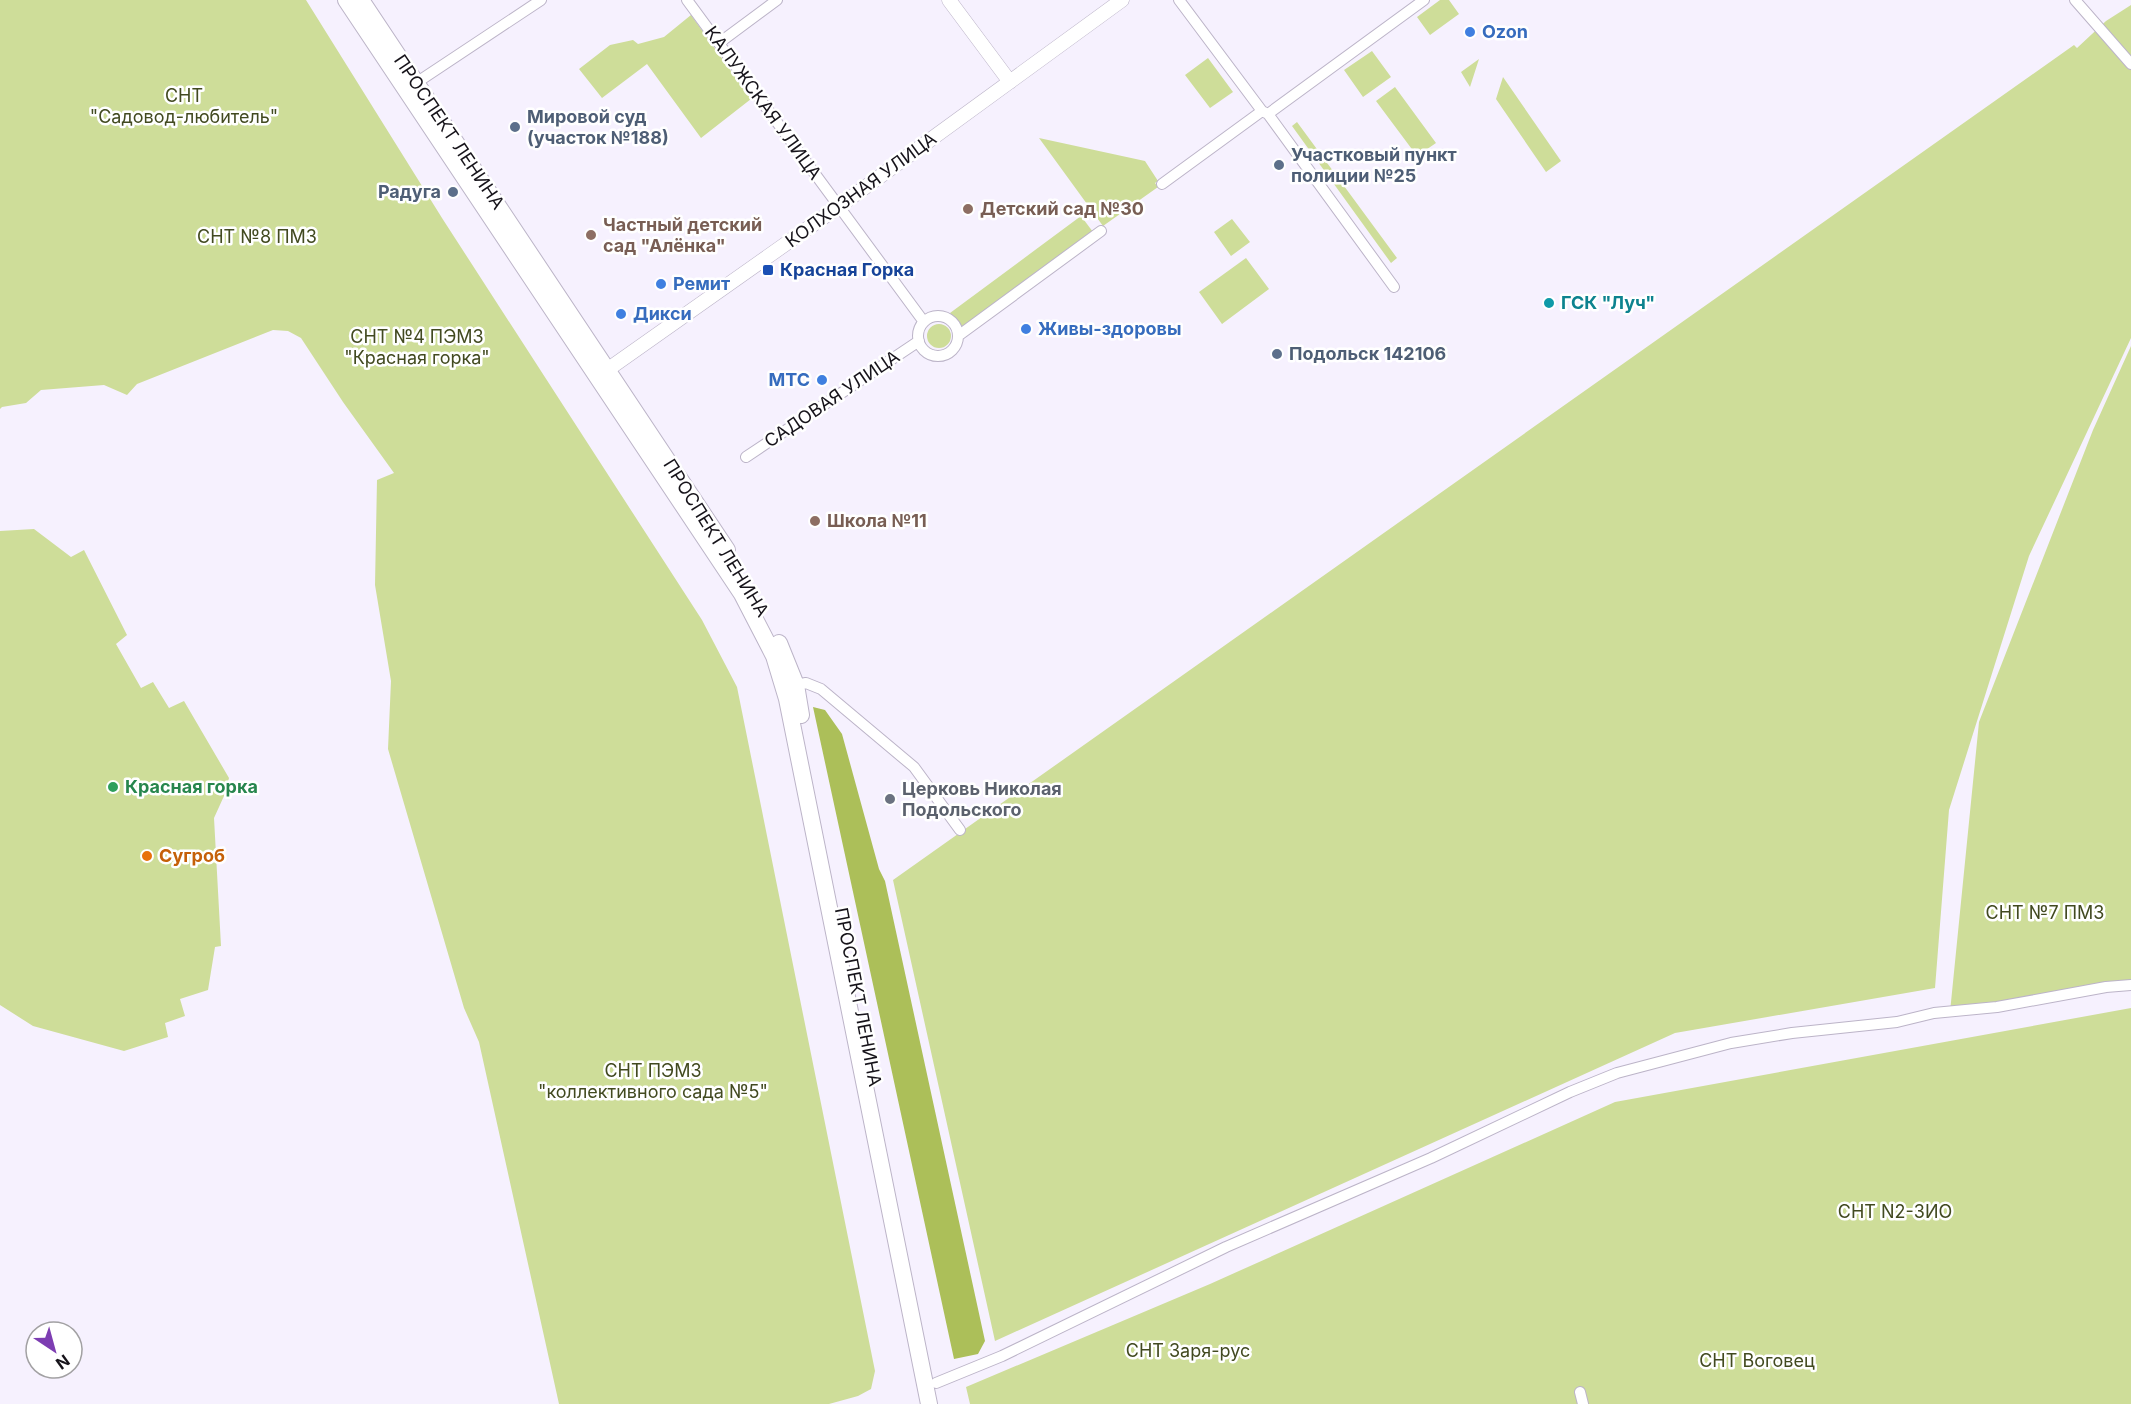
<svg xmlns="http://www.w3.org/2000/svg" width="2131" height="1404" font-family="Inter,sans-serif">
	<rect width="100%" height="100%" fill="#f6f1fe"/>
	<!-- green -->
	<path fill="#cedd99" d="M0,0H306L442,218L702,620L737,687L875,1371L871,1389L858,1396L829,1404H559L479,1042L464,1008L388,749L391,681L375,585L377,480L394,473L343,402L301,338L288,331L273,330L137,384L127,395L104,385L41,390L26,403L2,407L0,409Z
		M1440,0H1449L1459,14L1430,35L1417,17Z
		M2131,5V338L2029,556L1949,810L1935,988L1675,1033L995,1341L893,880L2074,45L2077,48L2106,21Z
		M691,15L751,99L701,138L647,64L602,98L579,69L610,45L633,40L638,44L664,37Z
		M1372,51L1391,77L1363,97L1344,70Z
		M1208,58L1233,92L1210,108L1185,75Z
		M1479,59L1470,87L1461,72Z
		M1503,77L1561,161L1546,172L1496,99Z
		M1395,87L1436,143L1417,156L1376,101Z
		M1297,122L1397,258L1391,263L1292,126Z
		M1039,138L1145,161L1158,181L1155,183L1158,187L1103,226Z
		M1081,216L1093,232L961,329L950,313Z
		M1232,219L1250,242L1231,256L1214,232Z
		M1246,258L1269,289L1222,324L1199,292Z
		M927 336a12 12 0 1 1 24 0a12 12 0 1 1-24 0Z
		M2131,346V988L1950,1012L1979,722L2093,430Z
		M34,529L71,557L84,550L127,635L116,644L141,688L153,682L169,708L184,701L229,778L224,796L214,818L221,946L215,947L208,990L180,999L185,1016L165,1023L168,1037L124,1051L33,1026L0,1005V531Z
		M2131,1008V1404H970L966,1387L1210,1284L1615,1102Z"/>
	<!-- forest -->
	<path fill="#acbf59" d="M813,707L825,710L842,734L879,869L885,881L985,1341L978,1354L954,1359Z"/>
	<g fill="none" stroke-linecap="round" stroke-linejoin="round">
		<defs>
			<path id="street" d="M687,0L924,322
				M1179,0L1262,111L1268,114L1394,287
				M2075,0L2131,64
				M719,43L777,0
				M416,83L541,0
				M1268,114L1424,0
				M1162,184L1262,111
				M918 336a20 20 0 1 1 40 0a20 20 0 1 1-40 0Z
				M958,336L1101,231
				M746,457L919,341
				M796,685L806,683L821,689L914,767L960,830
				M936,1383L1002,1356L1226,1247L1431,1158L1570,1092L1617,1073L1731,1043L1792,1033L1897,1022L1934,1013L1997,1007L2106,987L2131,985
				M1580,1392L1583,1404"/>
			<path id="secondary" d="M949,0L1010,82
				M600,375L838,207L1122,0"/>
			<path id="primary" d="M346,0L742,594L774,656L787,699L929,1404
				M361,0L727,550
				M779,643L796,685L801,715"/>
		</defs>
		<!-- street casing -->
		<use href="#street" stroke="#bcb4c8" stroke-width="12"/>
		<!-- secondary casing -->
		<use href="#secondary" stroke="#bcb4c8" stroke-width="15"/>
		<!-- primary casing -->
		<use href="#primary" stroke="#bcb4c8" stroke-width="18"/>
		<!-- street -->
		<use href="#street" stroke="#fff" stroke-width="10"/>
		<!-- secondary -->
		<use href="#secondary" stroke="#fff" stroke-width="14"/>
		<!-- primary -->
		<use href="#primary" stroke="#fff" stroke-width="16"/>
	</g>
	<!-- markers -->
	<g fill="#3f7fe0" stroke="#fff" stroke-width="2">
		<circle cx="1470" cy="32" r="6"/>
		<circle cx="661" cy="284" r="6"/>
		<circle cx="621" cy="314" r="6"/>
		<circle cx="1026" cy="329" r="6"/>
		<circle cx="822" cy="380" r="6"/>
	</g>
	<g fill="#5c6f8a" stroke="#fff" stroke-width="2">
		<circle cx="515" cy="127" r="6"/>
		<circle cx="1279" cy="165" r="6"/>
		<circle cx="453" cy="192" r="6"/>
		<circle cx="1277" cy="354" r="6"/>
	</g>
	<g fill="#8d6e63" stroke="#fff" stroke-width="2">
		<circle cx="968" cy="209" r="6"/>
		<circle cx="591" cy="235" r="6"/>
		<circle cx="815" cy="521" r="6"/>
	</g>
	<rect fill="#1a4fb4" stroke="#fff" stroke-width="2" x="762" y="264" width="12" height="12" rx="3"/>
	<circle fill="#0f9aa8" stroke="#fff" stroke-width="2" cx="1549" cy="303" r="6"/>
	<circle fill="#2e9e5b" stroke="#fff" stroke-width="2" cx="113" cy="787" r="6"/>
	<circle fill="#6b7280" stroke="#fff" stroke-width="2" cx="890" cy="799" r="6"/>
	<circle fill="#e8710a" stroke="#fff" stroke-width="2" cx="147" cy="856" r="6"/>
	<g text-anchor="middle" stroke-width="5" stroke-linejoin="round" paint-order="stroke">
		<!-- shop labels -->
		<g font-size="18" font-weight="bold" fill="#366cbe" stroke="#fff" text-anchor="start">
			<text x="1482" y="38">Ozon</text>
			<text x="673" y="290">Ремит</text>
			<text x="633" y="320">Дикси</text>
			<text x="1038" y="335">Живы-здоровы</text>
			<text x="810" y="386" text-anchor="end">МТС</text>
		</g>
		<!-- park labels -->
		<g font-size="18" fill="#424a20" stroke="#fff">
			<text x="184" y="102">СНТ<tspan x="184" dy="21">"Садовод-любитель"</tspan></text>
			<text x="257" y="243">СНТ №8 ПМЗ</text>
			<text x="417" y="343">СНТ №4 ПЭМЗ<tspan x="417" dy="21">"Красная горка"</tspan></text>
			<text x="2045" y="919">СНТ №7 ПМЗ</text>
			<text x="653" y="1077">СНТ ПЭМЗ<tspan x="653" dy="21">"коллективного сада №5"</tspan></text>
			<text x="1895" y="1218">СНТ N2-ЗИО</text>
			<text x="1188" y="1357">СНТ Заря-рус</text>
			<text x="1757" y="1367">СНТ Воговец</text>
		</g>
		<!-- street labels -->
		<g font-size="18" fill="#16131a" stroke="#fff">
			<text transform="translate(763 103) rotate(54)" y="6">КАЛУЖСКАЯ УЛИЦА</text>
			<text transform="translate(449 132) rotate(56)" y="6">ПРОСПЕКТ ЛЕНИНА</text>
			<text transform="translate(861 190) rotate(-36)" y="6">КОЛХОЗНАЯ УЛИЦА</text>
			<text transform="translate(832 399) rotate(-34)" y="6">САДОВАЯ УЛИЦА</text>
			<text transform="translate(716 538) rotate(58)" y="6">ПРОСПЕКТ ЛЕНИНА</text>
			<text transform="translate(858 997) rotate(79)" y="6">ПРОСПЕКТ ЛЕНИНА</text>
		</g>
		<!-- service labels -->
		<g font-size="18" font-weight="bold" fill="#4e5e75" stroke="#fff" text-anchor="start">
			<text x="527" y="123">Мировой суд<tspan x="527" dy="21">(участок №188)</tspan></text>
			<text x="1291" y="161">Участковый пункт<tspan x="1291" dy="21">полиции №25</tspan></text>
			<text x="441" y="198" text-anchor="end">Радуга</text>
			<text x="1289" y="360">Подольск 142106</text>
		</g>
		<!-- education labels -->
		<g font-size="18" font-weight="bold" fill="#785e54" stroke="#fff" text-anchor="start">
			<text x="980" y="215">Детский сад №30</text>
			<text x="603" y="231">Частный детский<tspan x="603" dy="21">сад "Алёнка"</tspan></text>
			<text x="827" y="527">Школа №11</text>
		</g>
		<!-- transit labels -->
		<g font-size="18" font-weight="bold" fill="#164399" stroke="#fff" text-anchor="start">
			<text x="780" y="276">Красная Горка</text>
		</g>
		<!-- culture labels -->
		<g font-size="18" font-weight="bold" fill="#0d838f" stroke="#fff" text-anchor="start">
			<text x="1561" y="309">ГСК "Луч"</text>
		</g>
		<!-- leisure labels -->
		<g font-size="18" font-weight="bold" fill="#27864d" stroke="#fff" text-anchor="start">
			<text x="125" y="793">Красная горка</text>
		</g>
		<!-- worship labels -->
		<g font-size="18" font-weight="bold" fill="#5b616d" stroke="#fff" text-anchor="start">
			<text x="902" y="795">Церковь Николая<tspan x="902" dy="21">Подольского</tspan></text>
		</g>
		<!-- food labels -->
		<g font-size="18" font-weight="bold" fill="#c56008" stroke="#fff" text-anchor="start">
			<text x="159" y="862">Сугроб</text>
		</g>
	</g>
	<!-- north arrow -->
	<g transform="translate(54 1350) rotate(144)"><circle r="28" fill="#ffffff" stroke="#a2a1a3" stroke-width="1.5"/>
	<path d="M0-4.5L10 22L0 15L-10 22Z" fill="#7d3db2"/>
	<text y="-9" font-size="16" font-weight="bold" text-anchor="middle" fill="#16131a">N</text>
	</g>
</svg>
